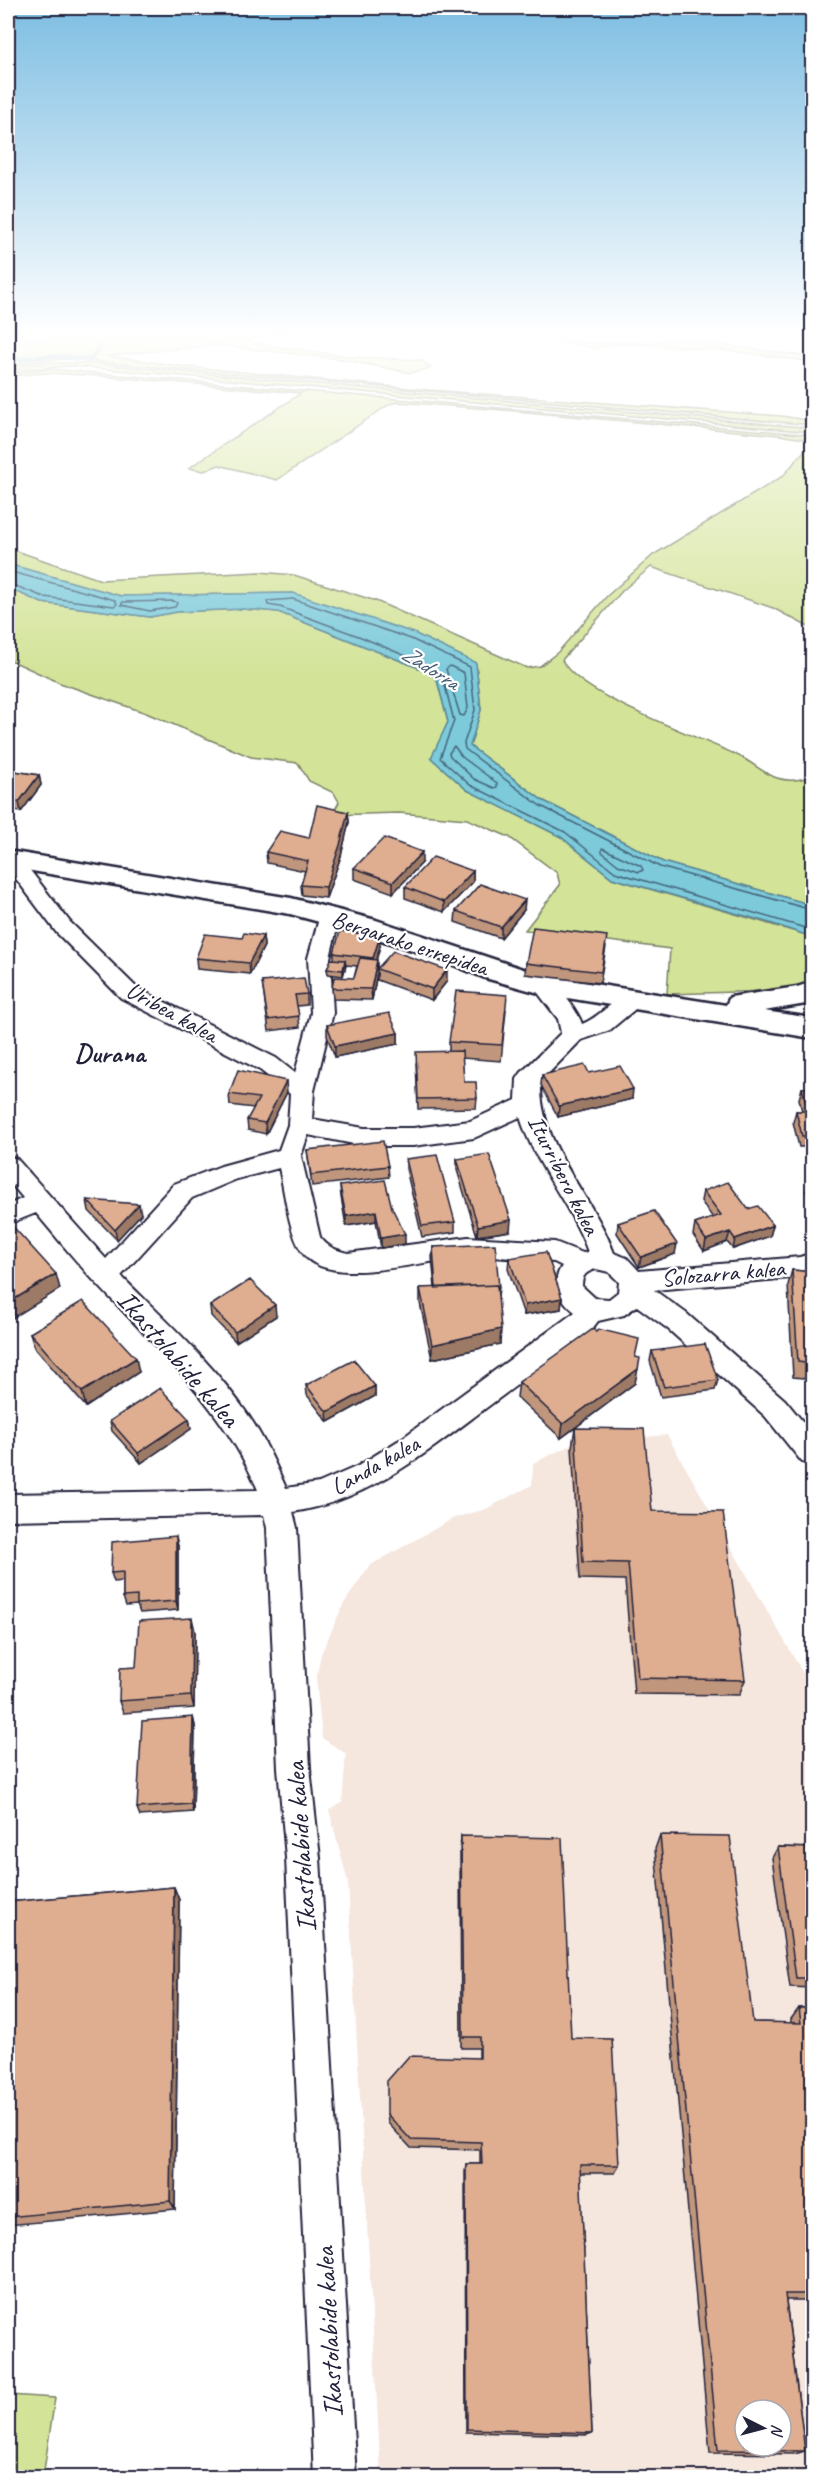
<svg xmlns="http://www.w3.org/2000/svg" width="820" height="2485" font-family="Caveat,sans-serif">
	<rect width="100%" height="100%" fill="#fff"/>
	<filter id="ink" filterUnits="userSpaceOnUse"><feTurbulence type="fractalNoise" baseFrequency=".0167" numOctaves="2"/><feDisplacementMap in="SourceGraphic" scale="12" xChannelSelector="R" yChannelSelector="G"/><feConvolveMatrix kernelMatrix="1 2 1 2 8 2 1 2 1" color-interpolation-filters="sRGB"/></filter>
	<g filter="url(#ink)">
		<!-- built -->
		<path fill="#f5e7de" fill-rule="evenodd" d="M8,333H138L8,343Z
			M667,1435L812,1689V2477H381L348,1882L329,1810L342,1803L346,1754L322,1738L316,1679L321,1654L343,1605L369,1566L454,1518L486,1509L532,1485L533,1463L575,1443ZM745,2410H781V2446H745Z"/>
		<!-- green -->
		<path fill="#d3e397" stroke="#7a8269" stroke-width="1.5" d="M138,333H290L243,339L265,345L354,357L421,360L431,368L411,373L341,359L214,345L108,356L181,366L429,390L782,416L812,421V425L65,359L8,364V343Z
			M533,333L582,343L656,342L669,338L799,355L812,358V362L732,351L658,345L620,344L592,348Z
			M51,363H86L812,428V432L71,366L8,370V366Z
			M50,369L812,435V629L773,608L651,567L623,590L562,660C579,697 702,737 741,757C753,763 764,774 777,778C790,782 800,780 812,776V905L663,862L542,800L470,746L481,710L476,664L293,593L121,596L8,564V548L101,580L260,572L294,575L376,601L527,668L540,666L558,652L607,596L653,555L783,476L809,445L810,440L779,435L503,410L397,402L390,404L277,480L219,465L204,471L189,468L301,393L101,376L47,373L8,376V373Z
			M8,588L42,603L150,617L177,612L243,609L278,612L429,672L437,680L448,722L432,758L467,790L561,837L612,878L810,936L812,937V977L808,983L773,991L667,994L670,949L525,930L560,885L557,873L509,837L467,819L399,813L332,815L339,802L334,793L309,781L298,763L251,757L146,713L60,683L8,659Z
			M8,2395L55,2398L43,2477H8Z"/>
		<!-- water -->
		<path fill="#7ccada" stroke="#58879a" stroke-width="1.5" d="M8,564L121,596L293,593L414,633L476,663L481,710L470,746L542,800L663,862L812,905V937L770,923L612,878L561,837L467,790L431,758L448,722L437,680L429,672L278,612L243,609L177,612L150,617L42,603L8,588Z"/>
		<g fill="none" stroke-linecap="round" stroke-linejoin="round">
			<!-- shore -->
			<path stroke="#46657b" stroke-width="1.5" d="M8,571L115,600L117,604L114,606L44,597L8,583
				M174,601L177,603L175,607L150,611L121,605L123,602Z
				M450,666L464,673L468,708L464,716L460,715L446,669Z
				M454,746L462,757L497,783V787L494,788L474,779L450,756L449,753Z
				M602,848L641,866L643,870L639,872L618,865L602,852Z
				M812,910L660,867L539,805L465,749L464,743L475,710L470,667L411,639L293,599L267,601L268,605L280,607L361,637L434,668L443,678L454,721L440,758L470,785L565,832L615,872L812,930"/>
			<!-- stream -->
			<path stroke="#58879a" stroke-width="4.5" d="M8,360L51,356L90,359L100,348"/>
			<defs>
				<path id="street" d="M12,854L19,856L70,922L137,988L276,1058L295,1073L311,1013L308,958L320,915L323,910L330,908L337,910L340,915L330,958L333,1013L314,1091L312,1119L364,1128H413L470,1121L516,1100L517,1079L521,1073L561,1033L558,1019L532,985L535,980C540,979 545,977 550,980C559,985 579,1014 582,1024C602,1017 620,989 640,995L643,1000L640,1005L610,1030L581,1040L541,1081C538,1146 593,1195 614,1253L627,1258L639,1271L800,1257L812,1253V1274L802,1277L654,1290L686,1313L785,1400L812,1433V1465L802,1462L765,1416L668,1329L637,1306L624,1315L598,1321L592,1329C554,1357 516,1386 478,1414C421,1457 365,1501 293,1512L297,1528L310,1768L320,1858L356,2478H314L286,1858L278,1768L267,1528L264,1515L8,1520V1494L258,1490C224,1408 159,1350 99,1286C77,1263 57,1238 36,1213L8,1224V1205L23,1198L8,1180V1156L17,1159L106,1259L174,1184L221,1166L279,1150L288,1125L290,1094L260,1070L121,998L56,932L8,868V855ZM520,1117C535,1166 571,1204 588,1252L583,1253L555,1242L468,1237L348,1253C336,1250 328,1248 320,1237L301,1156L308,1135L364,1146H413L474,1138ZM279,1168C285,1192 289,1241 307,1258C338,1287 428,1259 467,1257C495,1255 525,1260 554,1262L562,1266C550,1283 560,1300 575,1312L401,1439L358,1466L319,1483L286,1488C275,1463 264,1438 248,1415C213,1363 165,1320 121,1276L192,1198L237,1179ZM596,1269L609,1272L619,1282L618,1292L609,1299L595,1298L582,1286C582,1275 586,1272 596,1269Z"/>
				<path id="secondary" d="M8,851L291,898L376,920L544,976L726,1005L730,997L797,987L812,982V1003L764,1011L812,1018V1038L543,994L485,978L434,957L356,932L290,914L8,867Z"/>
			</defs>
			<!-- street casing -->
			<use href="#street" stroke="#22223b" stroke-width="4"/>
			<!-- secondary casing -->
			<use href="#secondary" stroke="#22223b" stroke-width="5"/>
			<!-- street -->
			<use href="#street" fill="#fff" fill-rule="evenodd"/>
			<!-- secondary -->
			<use href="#secondary" fill="#fff" fill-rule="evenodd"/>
		</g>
		<!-- wall -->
		<path fill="#c0967d" stroke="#22223b" stroke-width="1.5" d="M8,770L39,775L41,785L21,812L8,810Z
			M348,812L349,822L341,856L326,898L302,895L301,885L305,871L267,863L266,852L309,838Z
			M422,863L393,893L354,879V868Z
			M473,871V882L444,912L405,898V887Z
			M524,910L501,938L455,922L456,911Z
			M263,936L264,946L250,974L197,969L196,958L242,938Z
			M380,946L376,960L377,968L447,981L432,1000L377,980V973L372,1000L333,999L332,988L354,978L357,966L346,965L343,976L328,974L327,969L334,959V953Z
			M606,947L600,983L525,974L526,963Z
			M262,982L307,994V1005L297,1006L300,1027L269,1031Z
			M506,1010L501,1061L462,1058L464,1082L477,1098L476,1108L418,1109L416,1063L449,1051V1042Z
			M327,1025L398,1033V1044L335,1057L327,1036Z
			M589,1073L632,1099L558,1117L541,1085L542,1075Z
			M802,1088H813V1147H799L793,1122L796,1111H802L799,1099Z
			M287,1092L266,1134L248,1130L247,1120L254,1108L230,1105L229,1094Z
			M307,1150L388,1166L389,1177L312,1186Z
			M406,1159L455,1222V1232L422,1237L406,1169Z
			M457,1159L510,1231L477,1236L457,1170Z
			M813,1180V1210L806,1191L809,1181Z
			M340,1186L392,1208L405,1244L381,1248L376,1221L346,1226L341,1197Z
			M703,1191L748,1209L773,1225L770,1236L733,1249L727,1242L704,1251L693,1235L695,1224L713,1218L701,1201Z
			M87,1200L141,1214L117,1240L89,1211Z
			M618,1223L675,1254L639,1267L617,1233Z
			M433,1247L499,1287L498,1297L500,1344L432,1359L420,1303V1288H435L432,1257Z
			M509,1258L562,1298L561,1309L524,1315L508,1269Z
			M792,1270L813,1272V1379L793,1377L788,1285Z
			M210,1306L276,1316L236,1342L211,1316Z
			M596,1332L636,1357L635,1383L575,1428L652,1511L745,1680L739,1695L634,1694L625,1580L580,1579L572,1447L575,1428L561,1438L517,1397L519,1382Z
			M30,1333L139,1372L86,1407L35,1348Z
			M652,1351L718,1380L715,1390L661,1397L650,1361Z
			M306,1385L375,1386V1396L328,1422L307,1395Z
			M189,1419L191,1429L141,1463L112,1431L110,1421Z
			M178,1546V1610L140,1613L137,1605L126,1606L123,1597V1581L114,1582L111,1573Z
			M195,1631L194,1708L123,1713L119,1701L136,1667Z
			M193,1717L195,1726L193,1812L140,1816L137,1808Z
			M660,1835L753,2022L791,2023V2019L799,2008H813V2300H786L805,2451L795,2454L710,2453L655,1849Z
			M461,1836L571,2038L619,2165L615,2173H580L592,2433L587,2435L466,2432L465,2172L466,2164H480V2150L411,2148L388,2123L387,2114L479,2058V2048H461L460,1850Z
			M778,1847L813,1848V1988L790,1987L772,1858Z
			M174,1887L179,1900L175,2209L8,2225V1902Z"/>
		<!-- shaded-wall -->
		<path fill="#9c7a66" stroke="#22223b" stroke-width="1.5" d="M39,775L41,785L21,812L19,802Z
			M348,812L349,822L341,856L326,898V887Z
			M422,852V863L393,893V882Z
			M473,871V882L444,912V902Z
			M525,900L524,910L501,938V927Z
			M263,936L264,946L250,974L249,963Z
			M380,936V946L374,969L373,958Z
			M345,960L346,966L343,976V970Z
			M377,960V973L372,1000L371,989Z
			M447,970V981L432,1000V989Z
			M398,1033V1044L335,1057V1046Z
			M286,1081L287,1092L266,1134L265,1123Z
			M633,1089L632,1099L558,1117L559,1106Z
			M139,1204L141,1214L117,1240L115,1230Z
			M376,1211V1221L346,1226V1216Z
			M511,1220L510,1231L477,1236L478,1226Z
			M773,1225L770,1236L733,1249L735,1239Z
			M730,1232L727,1242L704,1251L706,1240Z
			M405,1234V1244L381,1248V1238Z
			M677,1244L675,1254L639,1267L641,1257Z
			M56,1274L60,1289L8,1321V1303Z
			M562,1298L561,1309L524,1315L525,1305Z
			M275,1305L276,1316L236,1342L235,1332Z
			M501,1329L500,1344L432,1359V1345Z
			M136,1358L139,1372L86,1407L82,1392Z
			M638,1369L635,1383L561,1438L563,1424Z
			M375,1386V1396L328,1422L327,1412Z
			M189,1419L191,1429L141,1463L138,1453Z
			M176,1536L178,1546V1610L176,1601Z
			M192,1618L195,1631L194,1708L191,1696Z
			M193,1717L195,1726L193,1812L191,1804Z
			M174,1887L179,1900L175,2209L170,2201Z"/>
		<!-- building -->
		<path fill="#dfae91" stroke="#22223b" stroke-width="1.5" fill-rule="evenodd" d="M8,770L39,775L19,802L8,800Z
			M317,805L348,812L340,845L326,887L301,885L308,861L266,852L280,831L309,838Z
			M384,838L422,852L393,882L354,868Z
			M433,857L473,871L444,902L405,887Z
			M480,884L525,900L501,927L456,911Z
			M533,927L607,936L601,972L526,963Z
			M340,931L380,936L373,958L334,953Z
			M244,933L263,936L249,963L196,958L205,934L242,938Z
			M393,951L447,970L432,989L377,969Z
			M360,958L377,960L371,989L332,988L334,977L354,978Z
			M331,959L345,960L343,970L327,969Z
			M304,978L307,994L295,995L299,1016L268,1020L262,982Z
			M456,991L507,995L502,1045L449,1042Z
			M389,1013L398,1033L335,1046L327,1025Z
			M462,1051L464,1082H476L477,1098L418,1099L416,1052Z
			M585,1065L589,1073L620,1066L633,1089L559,1106L542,1075Z
			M238,1070L286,1081L265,1123L247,1120L259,1098L229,1094Z
			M802,1088H813V1136H802L796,1111H808Z
			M383,1141L388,1166L311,1175L307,1150Z
			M489,1154L511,1220L478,1226L457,1159Z
			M437,1155L455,1222L422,1226L406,1159Z
			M385,1180L392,1208L405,1234L381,1238L376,1211L346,1216L340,1186Z
			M813,1180V1191L809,1181Z
			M728,1182L748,1209L758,1206L773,1225L735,1239L730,1232L706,1240L695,1224L721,1215L703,1191Z
			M87,1200L139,1204L115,1230Z
			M654,1211L677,1244L641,1257L618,1223Z
			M8,1221L56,1274L8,1303Z
			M495,1244L499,1287H497V1285L436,1288L433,1247Z
			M546,1252L562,1298L525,1305L509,1258Z
			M792,1270L813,1272V1364L798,1362Z
			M250,1280L275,1305L235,1332L210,1306Z
			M497,1285L501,1329L432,1345L420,1288Z
			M83,1301L136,1358L82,1392L30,1333Z
			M593,1329L596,1332L598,1329L639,1339L635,1357L640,1358L638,1369L563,1424L519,1382Z
			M705,1344L718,1380L664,1387L652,1351Z
			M354,1360L375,1386L327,1412L306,1385Z
			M160,1388L189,1419L138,1453L110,1421Z
			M575,1428L644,1429L652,1511L723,1512L745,1680L638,1678L628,1563L583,1562Z
			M176,1536V1601L137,1604V1596L123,1597V1572L111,1573L112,1542Z
			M192,1618L191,1696L119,1701L120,1668L136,1667L139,1621Z
			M193,1717L191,1804L137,1808L142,1721Z
			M660,1835L730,1836L753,2022L801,2023L799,2008H813V2294H785L805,2451L718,2450ZM745,2410H781V2446H745Z
			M461,1836L562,1838L571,2038L612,2039L619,2165H580L592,2433L467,2429L466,2164H482L481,2142L411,2140L387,2114V2081L409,2056L480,2058V2037H463Z
			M778,1847L813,1848V1978H796Z
			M174,1887L170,2201L8,2217V1902Z"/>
	</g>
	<!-- sky -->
	<linearGradient id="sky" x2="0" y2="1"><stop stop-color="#7dbde2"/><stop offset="0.49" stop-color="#fff"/><stop offset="1" stop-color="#fff" stop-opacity="0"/></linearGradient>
	<rect width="820" height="681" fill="url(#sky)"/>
	<g text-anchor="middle" stroke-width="4.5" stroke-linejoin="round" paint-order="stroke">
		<!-- far-water labels -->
		<g font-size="22" font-style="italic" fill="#425d73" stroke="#fff">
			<text transform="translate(431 667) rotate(32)" y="8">Zadorra</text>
		</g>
		<!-- street labels -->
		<g font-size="24" fill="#22223b" stroke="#fff">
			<text transform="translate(410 943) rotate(18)" y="8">Bergarako errepidea</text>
			<text transform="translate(172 1012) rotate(29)" y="8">Uribea kalea</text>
			<text transform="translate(564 1175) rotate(63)" y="8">Iturribero kalea</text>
			<text transform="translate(723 1273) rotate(-5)" y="8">Solozarra kalea</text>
			<text transform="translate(375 1465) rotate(-29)" y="8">Landa kalea</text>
		</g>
		<!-- quarter labels -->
		<g font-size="27" font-weight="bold" fill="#22223b" stroke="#fff">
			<text x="110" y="1062">Durana</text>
		</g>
		<!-- near-street labels -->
		<g font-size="28" fill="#22223b" stroke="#fff">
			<text transform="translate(179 1358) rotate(49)" y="10">Ikastolabide kalea</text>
			<text transform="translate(300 1847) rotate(-94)" y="10">Ikastolabide kalea</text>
			<text transform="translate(328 2332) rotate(-93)" y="10">Ikastolabide kalea</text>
		</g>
	</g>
	<!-- margin -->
	<rect width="820" height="2485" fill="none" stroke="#fff" stroke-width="30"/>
	<rect x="15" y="15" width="790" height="2455" fill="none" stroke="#22223b" stroke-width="2" filter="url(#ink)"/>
	<!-- north arrow -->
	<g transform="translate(763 2428) rotate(96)"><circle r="28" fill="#ffffff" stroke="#a7a7b1" stroke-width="1.5"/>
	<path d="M0-4.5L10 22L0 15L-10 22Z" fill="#22223b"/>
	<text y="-9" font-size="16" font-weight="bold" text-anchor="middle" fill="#22223b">N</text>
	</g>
</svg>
